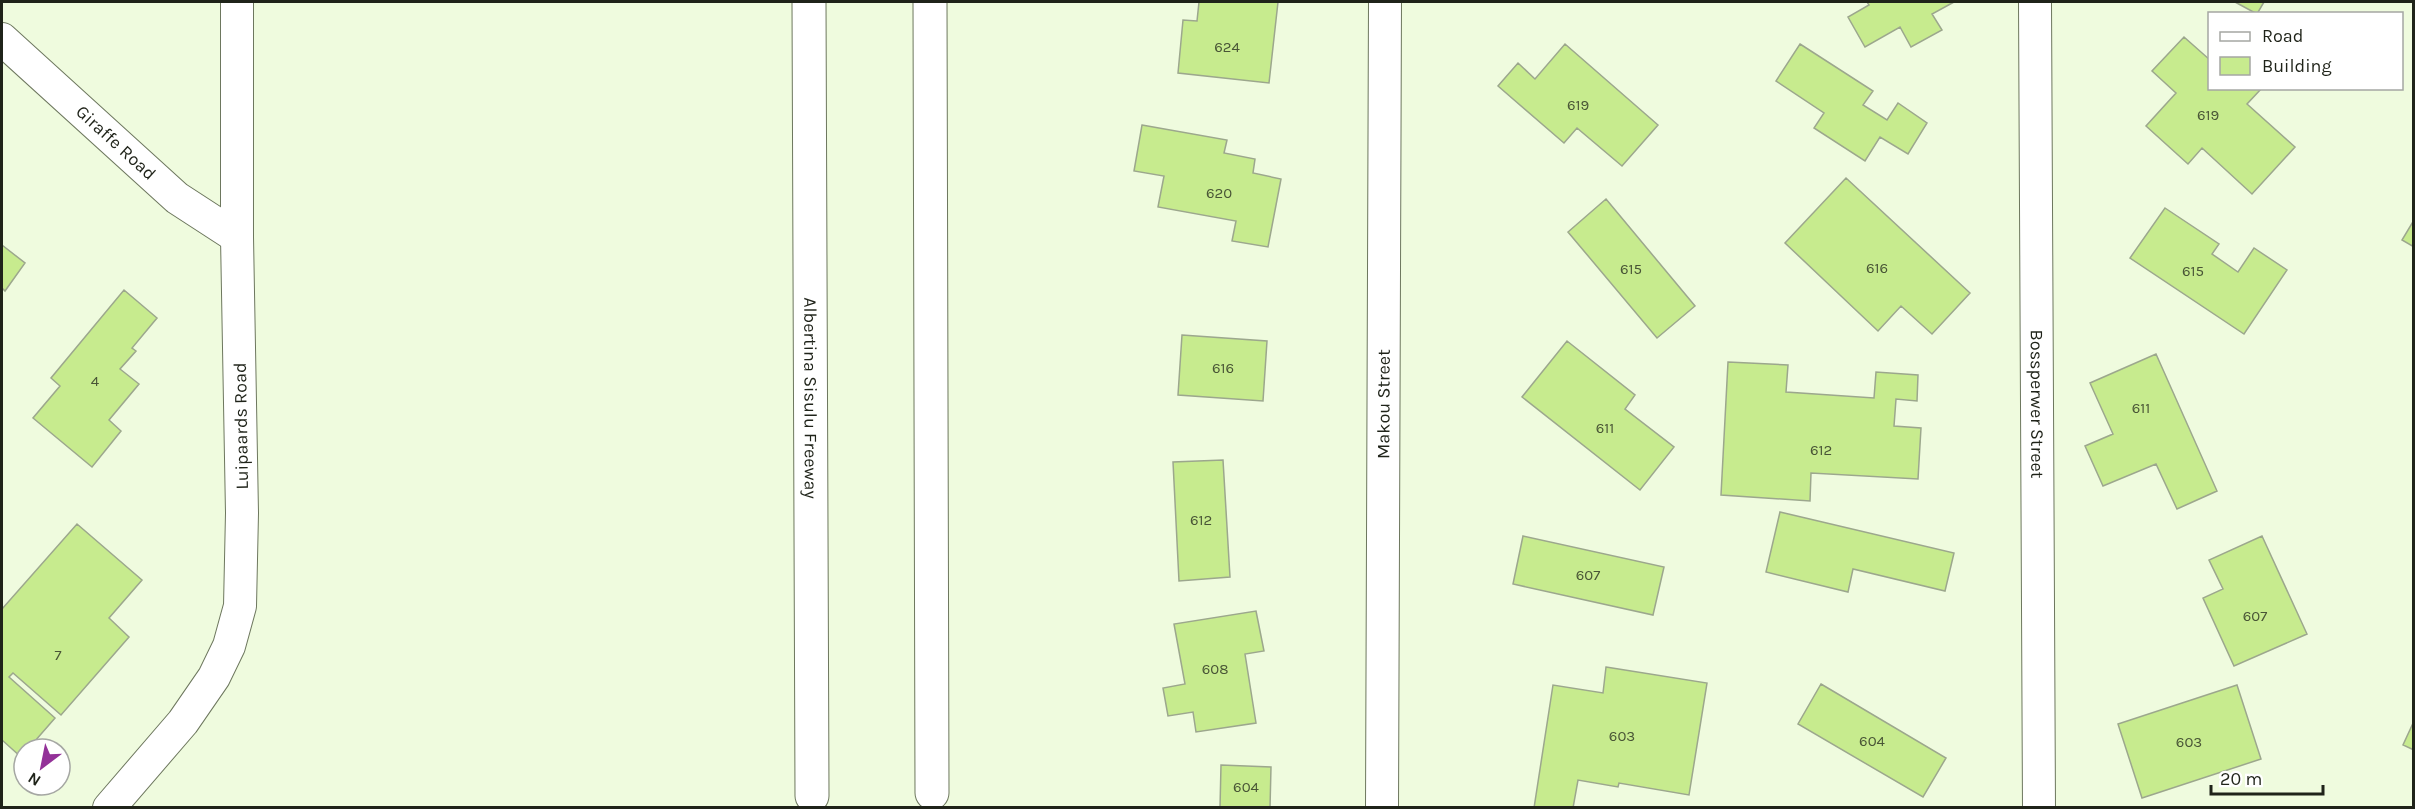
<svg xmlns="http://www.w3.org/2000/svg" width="2415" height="809" font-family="Karla,sans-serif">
	<rect width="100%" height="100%" fill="#effbde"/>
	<!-- building -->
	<path fill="#c7eb8e" stroke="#9ca78d" stroke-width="1.5" d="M1199,2H1278L1269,83L1178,73L1183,20L1197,21Z
		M1867,2H1954L1932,14L1942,30L1911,47L1900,27L1865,47L1848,17L1869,5Z
		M2235,2H2264L2257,14Z
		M2184,37L2210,60V88H2262L2247,104L2295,147L2252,194L2202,148L2188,164L2146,126L2176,93L2152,71Z
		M1565,44L1658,125L1622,166L1577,128L1564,143L1498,86L1518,63L1535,79Z
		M1800,44L1873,91L1863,105L1887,120L1898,103L1927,123L1908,154L1880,137L1865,161L1814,128L1824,113L1776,81Z
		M1142,125L1227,140L1224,153L1255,159L1253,173L1281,179L1268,247L1232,241L1236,221L1158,207L1164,176L1134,171Z
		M1846,178L1970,293L1932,334L1901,306L1878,331L1785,243Z
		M1606,199L1695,306L1657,338L1568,232Z
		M2165,208L2219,244L2212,254L2238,272L2254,248L2287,270L2244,334L2130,258Z
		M2414,220V247L2402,240Z
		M2,245L25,263L5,291L2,288Z
		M124,290L157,318L132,348L136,351L120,369L139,384L109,420L121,431L92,467L33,418L60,386L51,378Z
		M1182,335L1267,341L1263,401L1178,395Z
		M1567,341L1635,395L1625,409L1674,447L1640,490L1522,397Z
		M2156,354L2217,491L2177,509L2156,464L2103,486L2085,446L2113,434L2090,383Z
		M1728,362L1788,365L1786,392L1874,398L1876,372L1918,375L1917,401L1896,399L1894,426L1921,428L1918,479L1811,473L1810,501L1721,495Z
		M1223,460L1230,577L1179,581L1173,462Z
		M1780,512L1954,553L1945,591L1853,569L1848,592L1766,572Z
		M77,524L142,580L109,618L129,637L61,715L13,673L9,677L55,718L28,749H24L21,757L2,740V609Z
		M1523,536L1664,567L1653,615L1513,584Z
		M2262,536L2307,634L2234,666L2203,598L2223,589L2209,560Z
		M1256,611L1264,651L1245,654L1256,723L1196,732L1193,712L1168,716L1163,688L1185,684L1174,624Z
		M1606,667L1707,683L1689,795L1619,783L1618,787L1578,780L1573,808H1534L1553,685L1603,693Z
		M1821,684L1946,758L1923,797L1798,724Z
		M2237,685L2261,759L2142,798L2118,724Z
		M2414,721V750L2403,745Z
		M1221,765L1271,767L1270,808H1220Z"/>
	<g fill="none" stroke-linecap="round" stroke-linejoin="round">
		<defs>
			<g id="minor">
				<path id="s1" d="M2035,2L2039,808"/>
				<path id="s2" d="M2,39L177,198L237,237"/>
				<path d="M109,808L183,722L214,677L229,646L240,606L242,513L237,237V2"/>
				<path id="s3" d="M1382,808L1385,2"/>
			</g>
			<g id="motorway">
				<path id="s4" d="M809,2L812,796"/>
				<path d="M930,2L932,793"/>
			</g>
		</defs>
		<!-- minor casing -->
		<use href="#minor" stroke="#6d775e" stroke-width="34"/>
		<!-- motorway casing -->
		<use href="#motorway" stroke="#6d775e" stroke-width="35"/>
		<!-- minor -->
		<use href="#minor" stroke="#fff" stroke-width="32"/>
		<!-- motorway -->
		<use href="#motorway" stroke="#fff" stroke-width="33"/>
	</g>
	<g text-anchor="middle" stroke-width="4.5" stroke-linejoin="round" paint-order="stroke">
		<!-- number labels -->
		<g font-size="15" fill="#495536">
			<text x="1227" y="52">624</text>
			<text x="1578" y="110">619</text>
			<text x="2208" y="120">619</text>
			<text x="1219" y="198">620</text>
			<text x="1877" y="273">616</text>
			<text x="1631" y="274">615</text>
			<text x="2193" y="276">615</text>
			<text x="1223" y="373">616</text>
			<text x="95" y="386">4</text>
			<text x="2141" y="413">611</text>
			<text x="1605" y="433">611</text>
			<text x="1821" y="455">612</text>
			<text x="1201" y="525">612</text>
			<text x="1588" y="580">607</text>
			<text x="2255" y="621">607</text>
			<text x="58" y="660">7</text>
			<text x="1215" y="674">608</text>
			<text x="1622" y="741">603</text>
			<text x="1872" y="746">604</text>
			<text x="2189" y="747">603</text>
			<text x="1246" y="792">604</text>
		</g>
		<!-- street labels -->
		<g font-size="18" fill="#1f2319" stroke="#fff">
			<text dy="6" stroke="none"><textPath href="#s2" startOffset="154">Giraffe Road</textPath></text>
			<text dy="6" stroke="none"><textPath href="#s4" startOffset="396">Albertina Sisulu Freeway</textPath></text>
			<text dy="6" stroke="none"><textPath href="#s3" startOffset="404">Makou Street</textPath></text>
			<text dy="6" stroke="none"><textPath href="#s1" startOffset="402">Bossperwer Street</textPath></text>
			<text transform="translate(241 426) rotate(-91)" y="6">Luipaards Road</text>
		</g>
	</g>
	<!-- border -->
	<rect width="2415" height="809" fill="none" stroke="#1f2319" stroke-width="6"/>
	<!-- legend -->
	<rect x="2208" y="12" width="195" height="78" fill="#ffffff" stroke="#a5a7a3" stroke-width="1.5"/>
	<rect x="2220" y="32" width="30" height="9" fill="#ffffff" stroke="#a5a7a3" stroke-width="1.5"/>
	<text x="2262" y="42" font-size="18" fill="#1f2319">Road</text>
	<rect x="2220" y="57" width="30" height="18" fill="#c7eb8e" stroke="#a5a7a3" stroke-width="1.5"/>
	<text x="2262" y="72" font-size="18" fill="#1f2319">Building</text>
	<!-- north arrow -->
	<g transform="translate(42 767) rotate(212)"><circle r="28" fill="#ffffff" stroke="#a5a7a3" stroke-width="1.5"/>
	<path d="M0-4.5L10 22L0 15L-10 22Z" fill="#933198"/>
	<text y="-9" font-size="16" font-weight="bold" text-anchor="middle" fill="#1f2319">N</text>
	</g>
	<!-- scale -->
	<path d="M2211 785v9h112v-9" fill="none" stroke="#1f2319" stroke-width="3"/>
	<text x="2220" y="785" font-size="18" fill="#1f2319" stroke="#ffffff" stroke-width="4.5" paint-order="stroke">20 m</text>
</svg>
